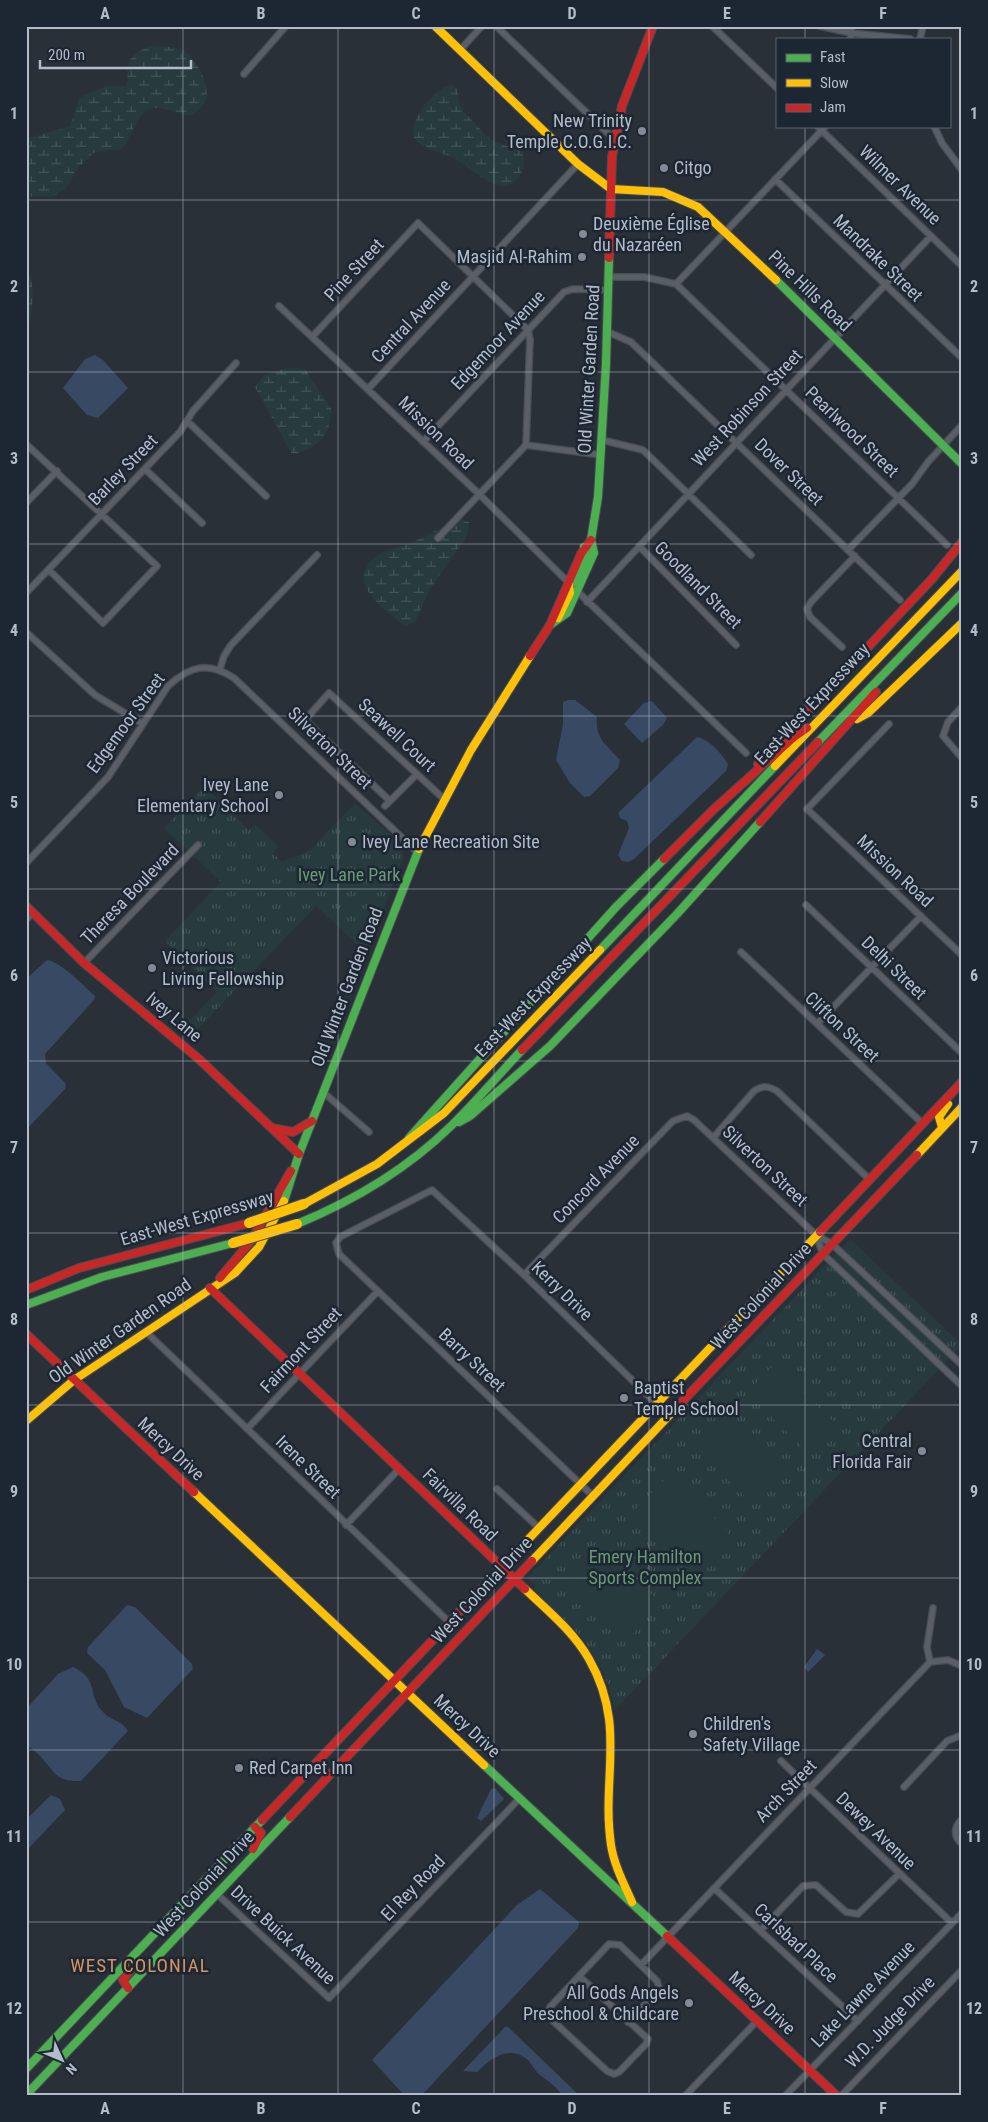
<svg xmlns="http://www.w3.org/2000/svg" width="988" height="2122" font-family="'Roboto Condensed',sans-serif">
	<defs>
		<pattern id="wetland-marsh" width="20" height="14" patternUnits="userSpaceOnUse" patternTransform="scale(1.25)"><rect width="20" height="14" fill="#273a3e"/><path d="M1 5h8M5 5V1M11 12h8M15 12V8" fill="none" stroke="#445559"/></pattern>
		<pattern id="park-tufts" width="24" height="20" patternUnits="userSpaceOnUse" patternTransform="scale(1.25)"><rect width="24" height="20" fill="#273a3e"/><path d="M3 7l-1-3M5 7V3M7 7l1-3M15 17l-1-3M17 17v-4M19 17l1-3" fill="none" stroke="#445559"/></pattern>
	</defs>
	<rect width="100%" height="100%" fill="#2a3038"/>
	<!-- wetland -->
	<path fill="url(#wetland-marsh)" d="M154,46C163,47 176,46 184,51C197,58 212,89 205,103C201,109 196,112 190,116C180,114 169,110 159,108C135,106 135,137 121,149L93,153L79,167L66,188L53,197L26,196V139L70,126L79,98L106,86H126C129,80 127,77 127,71C128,56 140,48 154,46Z
		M451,85L457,89L459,102L464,112L485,134L495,142L522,151C525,160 524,169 519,177C501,202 473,168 456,159C442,152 427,151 415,140C406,122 434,89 451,85Z
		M26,268C37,283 33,315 26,331Z
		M288,368L305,369L331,408C332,435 317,450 292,454L255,387L264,375Z
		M459,518L469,522L467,536L430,589L415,622L405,626C385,611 344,583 375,557C385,549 399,548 411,543C427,536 443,526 459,518Z"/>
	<!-- park -->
	<path fill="url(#park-tufts)" d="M204,787L249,830L255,824L279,847L273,853L282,862L310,850L355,803L403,846L404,855L373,938L370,939L365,952L316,906L190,1037L181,1030L217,992L165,941L221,882L164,828Z
		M850,1239L962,1345L615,1710C601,1650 576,1630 533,1589L536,1586L527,1578Z"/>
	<!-- pitch -->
	<path fill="#273a3e" d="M775,1364L834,1422L806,1451L747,1392Z
		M727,1412L787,1471L754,1505L694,1447Z
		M669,1475L729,1532L693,1570L633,1512Z
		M600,1547L661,1603L626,1641L565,1584Z"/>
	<!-- water -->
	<path fill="#384963" d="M95,355L103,360L128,388L98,418L87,415L63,388L85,359Z
		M568,700H575L597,717C595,739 606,744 620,760L618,768L590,796L584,797L570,783L556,760L563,724V702Z
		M652,701L667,718L663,725L642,743L624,724L644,703Z
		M697,737C709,739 722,754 728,764L726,771L634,859L628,862L622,861L618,855L629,828L627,821L620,818L618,813Z
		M47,960C61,962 84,986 95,996L94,1000L45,1054L46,1063L66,1084L65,1089L26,1130V979Z
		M127,1605L135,1607L192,1664L193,1669L147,1718L124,1707L105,1670L87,1653L88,1647Z
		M817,1649L825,1655L808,1672L804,1667Z
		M73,1667C101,1681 86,1694 103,1712C111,1721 122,1720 128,1731L81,1781C54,1782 55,1771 39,1755C36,1751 30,1748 26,1745V1709L58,1674Z
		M495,1788L504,1799L481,1821L477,1818L491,1789Z
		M51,1795L60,1799L65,1810L26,1851V1820Z
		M540,1889L579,1922L578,1928L421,2096H405L372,2060L517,1905Z
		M505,2027H508L580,2096H563C556,2086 549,2082 540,2075C535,2071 532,2064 528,2060C508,2044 491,2059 477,2072L463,2071Z"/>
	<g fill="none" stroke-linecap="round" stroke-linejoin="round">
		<defs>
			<path id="street" d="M496,26L614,139
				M712,26L777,88
				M820,26L851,33L910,39
				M850,39L852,26
				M920,39L923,26
				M460,50L482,26
				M244,74L286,26
				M817,126L962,266
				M934,126L942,143L962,170
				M775,179L962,358
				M610,277H644L676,284L947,545
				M676,284L826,126
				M279,306L479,494L569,583
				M608,332L631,342L900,600
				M312,337L418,223L528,330L530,339L526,445
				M368,389L578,164
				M187,421L266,496
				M602,440L643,450L751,555
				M423,442L564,292L573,289L609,290
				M26,444L157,566L103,623L49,570
				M526,445L601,455
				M146,470L202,523
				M26,503L57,471
				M438,538L526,445
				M639,546L736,645
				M848,550L912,484L928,462L962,425
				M578,592L746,753
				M26,593L180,432L193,411L236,363
				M587,602L931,236
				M26,632L95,695L143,724
				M842,647L810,617L807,609L811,602L855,556
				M220,669L224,656L231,645L317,555
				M962,707L948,722L943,736L962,758
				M889,724L807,809L962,955
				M390,801L305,720L329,693L444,799
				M385,806L417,774
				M26,863L108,777L168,686C190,666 208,661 234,678L417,852
				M806,905L962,1053
				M26,920L33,913
				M741,952L922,1123
				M84,963L198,845
				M817,1024L921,916
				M323,1092L369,1132
				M713,1138L754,1091C763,1085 768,1086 777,1091L869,1179
				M816,1235L823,1254L962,1386
				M524,1275L673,1121L687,1116L694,1120L816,1235L832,1244L962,1365
				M146,1332L449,1622
				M247,1429L378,1291
				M497,1489L539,1528
				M593,1496L339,1254L336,1243L340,1237L432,1190L524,1275L669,1416
				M346,1525L399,1469
				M930,1662L927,1647L933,1608
				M781,1761L952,1923
				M904,1787L947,1741L962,1735
				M962,1819C954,1827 953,1836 962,1844
				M714,1888L858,2021
				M217,1894L329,1998L520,1798
				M761,1930L803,1886L816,1885L846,1912L858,1914L899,1874
				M641,1965L930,1662L948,1660L962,1666
				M579,1976L648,2039L646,2044L619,2072L614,2074L607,2071L552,2020L549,2013L550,2007L609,1944L620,1945L657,1981L659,1987L657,1992L628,2022
				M685,2096L757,2021
				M785,2096L962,1913
				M841,2096L962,1970"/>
			<path id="fast" d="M776,280L962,464
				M577,583L586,554L584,547
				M550,625L567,613L594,553L591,540L598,497L606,364L609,258
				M818,742L962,593
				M600,950L775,766
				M459,1122L470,1116L550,1046L677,914L760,822
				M409,1138L616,907L664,859
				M284,1201L299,1154L419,849
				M297,1224C353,1201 408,1168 451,1126C476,1102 498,1075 522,1050
				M26,1305L102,1277L233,1243
				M484,1765L667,1936
				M26,2069L262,1820
				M26,2095L290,1817"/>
			<path id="slow" d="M435,26L578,164L611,189L663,192L698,207L776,280
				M558,618L570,593L569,583
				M857,719L868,713L962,623
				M775,766L962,571
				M419,849L471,750L530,656
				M942,1127L939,1117L948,1104
				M917,1155L962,1107
				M304,1204L377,1164L444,1113L600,950
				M26,1421L74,1380L235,1273L259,1247L284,1201
				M194,1492L484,1765
				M522,1546L820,1232
				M532,1561L677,1407
				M525,1589C548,1611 573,1631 589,1659C627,1726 601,1777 611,1845C614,1865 624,1884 632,1902"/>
			<path id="jam" d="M609,258L612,157L622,106L653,26
				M530,656L550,625L581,554L591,540
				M758,764L932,579L962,542
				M760,822L876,692
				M664,859L713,810L794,737L807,728
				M26,906L84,963L199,1059L299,1154
				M522,1050L818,742
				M272,1128L293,1132L312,1121
				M820,1232L962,1082
				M220,1278L251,1241L291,1171
				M210,1288L525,1589
				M26,1290L79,1268L249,1223
				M26,1334L194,1492
				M677,1407L917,1155
				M290,1817L532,1561
				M262,1820L522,1546
				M253,1849L261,1833L255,1827
				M667,1936L837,2096
				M128,1988L123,1980L135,1964"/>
		</defs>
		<!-- street casing -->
		<use href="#street" stroke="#484c53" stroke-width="8"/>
		<!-- fast casing -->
		<use href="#fast" stroke="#484c53" stroke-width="10"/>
		<!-- slow casing -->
		<use href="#slow" stroke="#484c53" stroke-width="10"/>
		<!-- jam casing -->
		<use href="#jam" stroke="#484c53" stroke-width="10"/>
		<!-- street -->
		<use href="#street" stroke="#5a5e66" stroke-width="5.5"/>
		<!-- fast -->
		<use href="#fast" stroke="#4caf50" stroke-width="8"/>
		<!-- slow -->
		<use href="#slow" stroke="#ffc107" stroke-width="8"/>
		<!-- jam -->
		<use href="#jam" stroke="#c62828" stroke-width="8"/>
		<defs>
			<path id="slow-bridge" d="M249,1223L304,1204
				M233,1243L297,1224"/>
		</defs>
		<!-- slow-bridge casing -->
		<use href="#slow-bridge" stroke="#474c53" stroke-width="12" stroke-linecap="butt"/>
		<!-- slow-bridge -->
		<use href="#slow-bridge" stroke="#ffc107" stroke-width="10"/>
	</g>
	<!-- grid -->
	<path fill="none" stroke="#b4bcc9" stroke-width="1" stroke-opacity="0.55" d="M183,26V2096M338,26V2096M494,26V2096M649,26V2096M805,26V39M805,126V2096M26,200H962M26,372H962M26,544H962M26,716H962M26,889H962M26,1061H962M26,1233H962M26,1405H962M26,1578H962M26,1750H962M26,1922H962"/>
	<!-- markers -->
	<g fill="#848b96" stroke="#1d2633" stroke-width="2">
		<circle cx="642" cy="131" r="5"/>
		<circle cx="664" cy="168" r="5"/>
		<circle cx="583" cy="234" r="5"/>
		<circle cx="582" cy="257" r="5"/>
		<circle cx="279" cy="795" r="5"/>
		<circle cx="352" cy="842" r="5"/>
		<circle cx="152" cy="968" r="5"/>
		<circle cx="624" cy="1398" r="5"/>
		<circle cx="922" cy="1451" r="5"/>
		<circle cx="693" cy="1734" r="5"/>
		<circle cx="239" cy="1768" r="5"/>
		<circle cx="689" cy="2003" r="5"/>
	</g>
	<g text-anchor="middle" stroke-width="5" stroke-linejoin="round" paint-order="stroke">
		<!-- poi labels -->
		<g font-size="18" fill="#b4bcc9" stroke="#1d2633" text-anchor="start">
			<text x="632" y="127" text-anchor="end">New Trinity<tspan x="632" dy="21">Temple C.O.G.I.C.</tspan></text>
			<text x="674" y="174">Citgo</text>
			<text x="593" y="230">Deuxième Église<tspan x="593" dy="21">du Nazaréen</tspan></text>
			<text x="572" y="263" text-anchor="end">Masjid Al-Rahim</text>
			<text x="269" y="791" text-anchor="end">Ivey Lane<tspan x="269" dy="21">Elementary School</tspan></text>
			<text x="362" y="848">Ivey Lane Recreation Site</text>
			<text x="162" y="964">Victorious<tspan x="162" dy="21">Living Fellowship</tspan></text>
			<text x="634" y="1394">Baptist<tspan x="634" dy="21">Temple School</tspan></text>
			<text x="912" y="1447" text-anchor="end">Central<tspan x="912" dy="21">Florida Fair</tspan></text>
			<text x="703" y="1730">Children's<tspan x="703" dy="21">Safety Village</tspan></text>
			<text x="249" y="1774">Red Carpet Inn</text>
			<text x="679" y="1999" text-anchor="end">All Gods Angels<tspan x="679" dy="21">Preschool &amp; Childcare</tspan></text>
		</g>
		<!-- street labels -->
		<g font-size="18" fill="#b4bcc9" stroke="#1d2633">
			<text transform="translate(900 185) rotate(44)" y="6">Wilmer Avenue</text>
			<text transform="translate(878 258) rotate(44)" y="6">Mandrake Street</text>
			<text transform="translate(354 270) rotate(-47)" y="6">Pine Street</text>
			<text transform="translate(810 291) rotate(44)" y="6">Pine Hills Road</text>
			<text transform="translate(411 321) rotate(-47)" y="6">Central Avenue</text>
			<text transform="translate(498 340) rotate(-47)" y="6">Edgemoor Avenue</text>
			<text transform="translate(589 369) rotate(-87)" y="6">Old Winter Garden Road</text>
			<text transform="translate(747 408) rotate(-47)" y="6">West Robinson Street</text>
			<text transform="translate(852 432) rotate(44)" y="6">Pearlwood Street</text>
			<text transform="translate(436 433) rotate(44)" y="6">Mission Road</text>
			<text transform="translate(123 470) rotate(-46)" y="6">Barley Street</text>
			<text transform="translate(789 472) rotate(44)" y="6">Dover Street</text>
			<text transform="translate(698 585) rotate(45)" y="6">Goodland Street</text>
			<text transform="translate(812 704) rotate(-47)" y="6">East-West Expressway</text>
			<text transform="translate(126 723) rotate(-54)" y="6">Edgemoor Street</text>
			<text transform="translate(397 735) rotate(43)" y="6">Seawell Court</text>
			<text transform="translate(330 748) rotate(44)" y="6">Silverton Street</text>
			<text transform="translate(895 871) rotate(43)" y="6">Mission Road</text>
			<text transform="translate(130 894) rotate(-46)" y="6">Theresa Boulevard</text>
			<text transform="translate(894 968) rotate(44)" y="6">Delhi Street</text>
			<text transform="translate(347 987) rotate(-69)" y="6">Old Winter Garden Road</text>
			<text transform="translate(533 997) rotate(-46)" y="6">East-West Expressway</text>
			<text transform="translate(174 1017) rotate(40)" y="6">Ivey Lane</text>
			<text transform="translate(842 1027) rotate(43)" y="6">Clifton Street</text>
			<text transform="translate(765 1166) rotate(43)" y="6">Silverton Street</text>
			<text transform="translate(596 1179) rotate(-46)" y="6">Concord Avenue</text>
			<text transform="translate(197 1218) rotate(-16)" y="6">East-West Expressway</text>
			<text transform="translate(562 1291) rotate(44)" y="6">Kerry Drive</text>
			<text transform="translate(761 1296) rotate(-47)" y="6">West Colonial Drive</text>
			<text transform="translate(120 1331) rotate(-35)" y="6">Old Winter Garden Road</text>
			<text transform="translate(301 1350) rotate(-47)" y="6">Fairmont Street</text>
			<text transform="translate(472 1360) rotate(43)" y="6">Barry Street</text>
			<text transform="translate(171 1449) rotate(43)" y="6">Mercy Drive</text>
			<text transform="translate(308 1467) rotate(44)" y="6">Irene Street</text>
			<text transform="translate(460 1505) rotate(44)" y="6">Fairvilla Road</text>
			<text transform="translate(482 1590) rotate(-47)" y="6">West Colonial Drive</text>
			<text transform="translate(467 1726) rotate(43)" y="6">Mercy Drive</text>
			<text transform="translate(786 1791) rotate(-46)" y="6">Arch Street</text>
			<text transform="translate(876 1831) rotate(44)" y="6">Dewey Avenue</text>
			<text transform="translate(204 1884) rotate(-47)" y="6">West Colonial Drive</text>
			<text transform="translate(413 1888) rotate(-46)" y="6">El Rey Road</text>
			<text transform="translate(283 1935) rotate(43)" y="6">Drive Buick Avenue</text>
			<text transform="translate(796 1943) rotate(43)" y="6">Carlsbad Place</text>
			<text transform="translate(863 1994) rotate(-46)" y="6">Lake Lawne Avenue</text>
			<text transform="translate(762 2003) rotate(43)" y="6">Mercy Drive</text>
			<text transform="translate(890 2022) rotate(-46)" y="6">W.D. Judge Drive</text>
		</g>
		<!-- park labels -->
		<g font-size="18" fill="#6b9a76" stroke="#1d2633">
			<text x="349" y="881">Ivey Lane Park</text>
			<text x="645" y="1563">Emery Hamilton<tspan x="645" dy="21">Sports Complex</tspan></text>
		</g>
		<!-- neighbourhood labels -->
		<g font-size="19" letter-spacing="1" fill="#d59563" stroke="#1d2633">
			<text x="140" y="1972">WEST COLONIAL</text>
		</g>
	</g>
	<!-- border -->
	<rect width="988" height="2122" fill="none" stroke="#1d2633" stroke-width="55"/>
	<!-- legend -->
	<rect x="776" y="38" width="175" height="90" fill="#1d2633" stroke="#59626f"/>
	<rect x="786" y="54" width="25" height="8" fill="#4caf50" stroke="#59626f"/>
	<text x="820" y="62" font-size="15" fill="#b4bcc9">Fast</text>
	<rect x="786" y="79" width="25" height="8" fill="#ffc107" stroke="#59626f"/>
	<text x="820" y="88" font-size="15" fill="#b4bcc9">Slow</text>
	<rect x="786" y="104" width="25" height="8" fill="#c62828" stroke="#59626f"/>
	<text x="820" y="112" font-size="15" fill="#b4bcc9">Jam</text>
	<!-- north arrow -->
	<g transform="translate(62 2060) rotate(134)" stroke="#1d2633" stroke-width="4" paint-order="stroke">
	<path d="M0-4L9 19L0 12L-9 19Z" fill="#b4bcc9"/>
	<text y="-8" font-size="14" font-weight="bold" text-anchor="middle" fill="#b4bcc9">N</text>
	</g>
	<!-- scale -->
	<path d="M40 60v8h151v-8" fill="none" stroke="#b4bcc9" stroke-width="2.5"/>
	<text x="48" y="60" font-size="15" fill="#b4bcc9" stroke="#1d2633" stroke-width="4" paint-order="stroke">200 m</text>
	<rect x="28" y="28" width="932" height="2066" fill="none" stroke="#b4bcc9" stroke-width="2"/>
	<g font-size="16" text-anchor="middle" font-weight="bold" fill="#b4bcc9">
		<text x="105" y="19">A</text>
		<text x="261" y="19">B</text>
		<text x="416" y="19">C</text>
		<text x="572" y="19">D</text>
		<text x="727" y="19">E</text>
		<text x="883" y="19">F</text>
		<text x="14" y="119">1</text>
		<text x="974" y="119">1</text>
		<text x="14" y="292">2</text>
		<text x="974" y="292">2</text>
		<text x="14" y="464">3</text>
		<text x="974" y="464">3</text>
		<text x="14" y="636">4</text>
		<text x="974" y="636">4</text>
		<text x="14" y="808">5</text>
		<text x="974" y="808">5</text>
		<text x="14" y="981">6</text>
		<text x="974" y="981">6</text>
		<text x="14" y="1153">7</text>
		<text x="974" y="1153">7</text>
		<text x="14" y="1325">8</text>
		<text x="974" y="1325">8</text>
		<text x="14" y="1497">9</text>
		<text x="974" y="1497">9</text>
		<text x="14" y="1670">10</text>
		<text x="974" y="1670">10</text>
		<text x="14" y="1842">11</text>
		<text x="974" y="1842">11</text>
		<text x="14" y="2014">12</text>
		<text x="974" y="2014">12</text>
		<text x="105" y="2114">A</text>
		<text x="261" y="2114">B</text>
		<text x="416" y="2114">C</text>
		<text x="572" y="2114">D</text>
		<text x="727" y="2114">E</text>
		<text x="883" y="2114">F</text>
	</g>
</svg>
